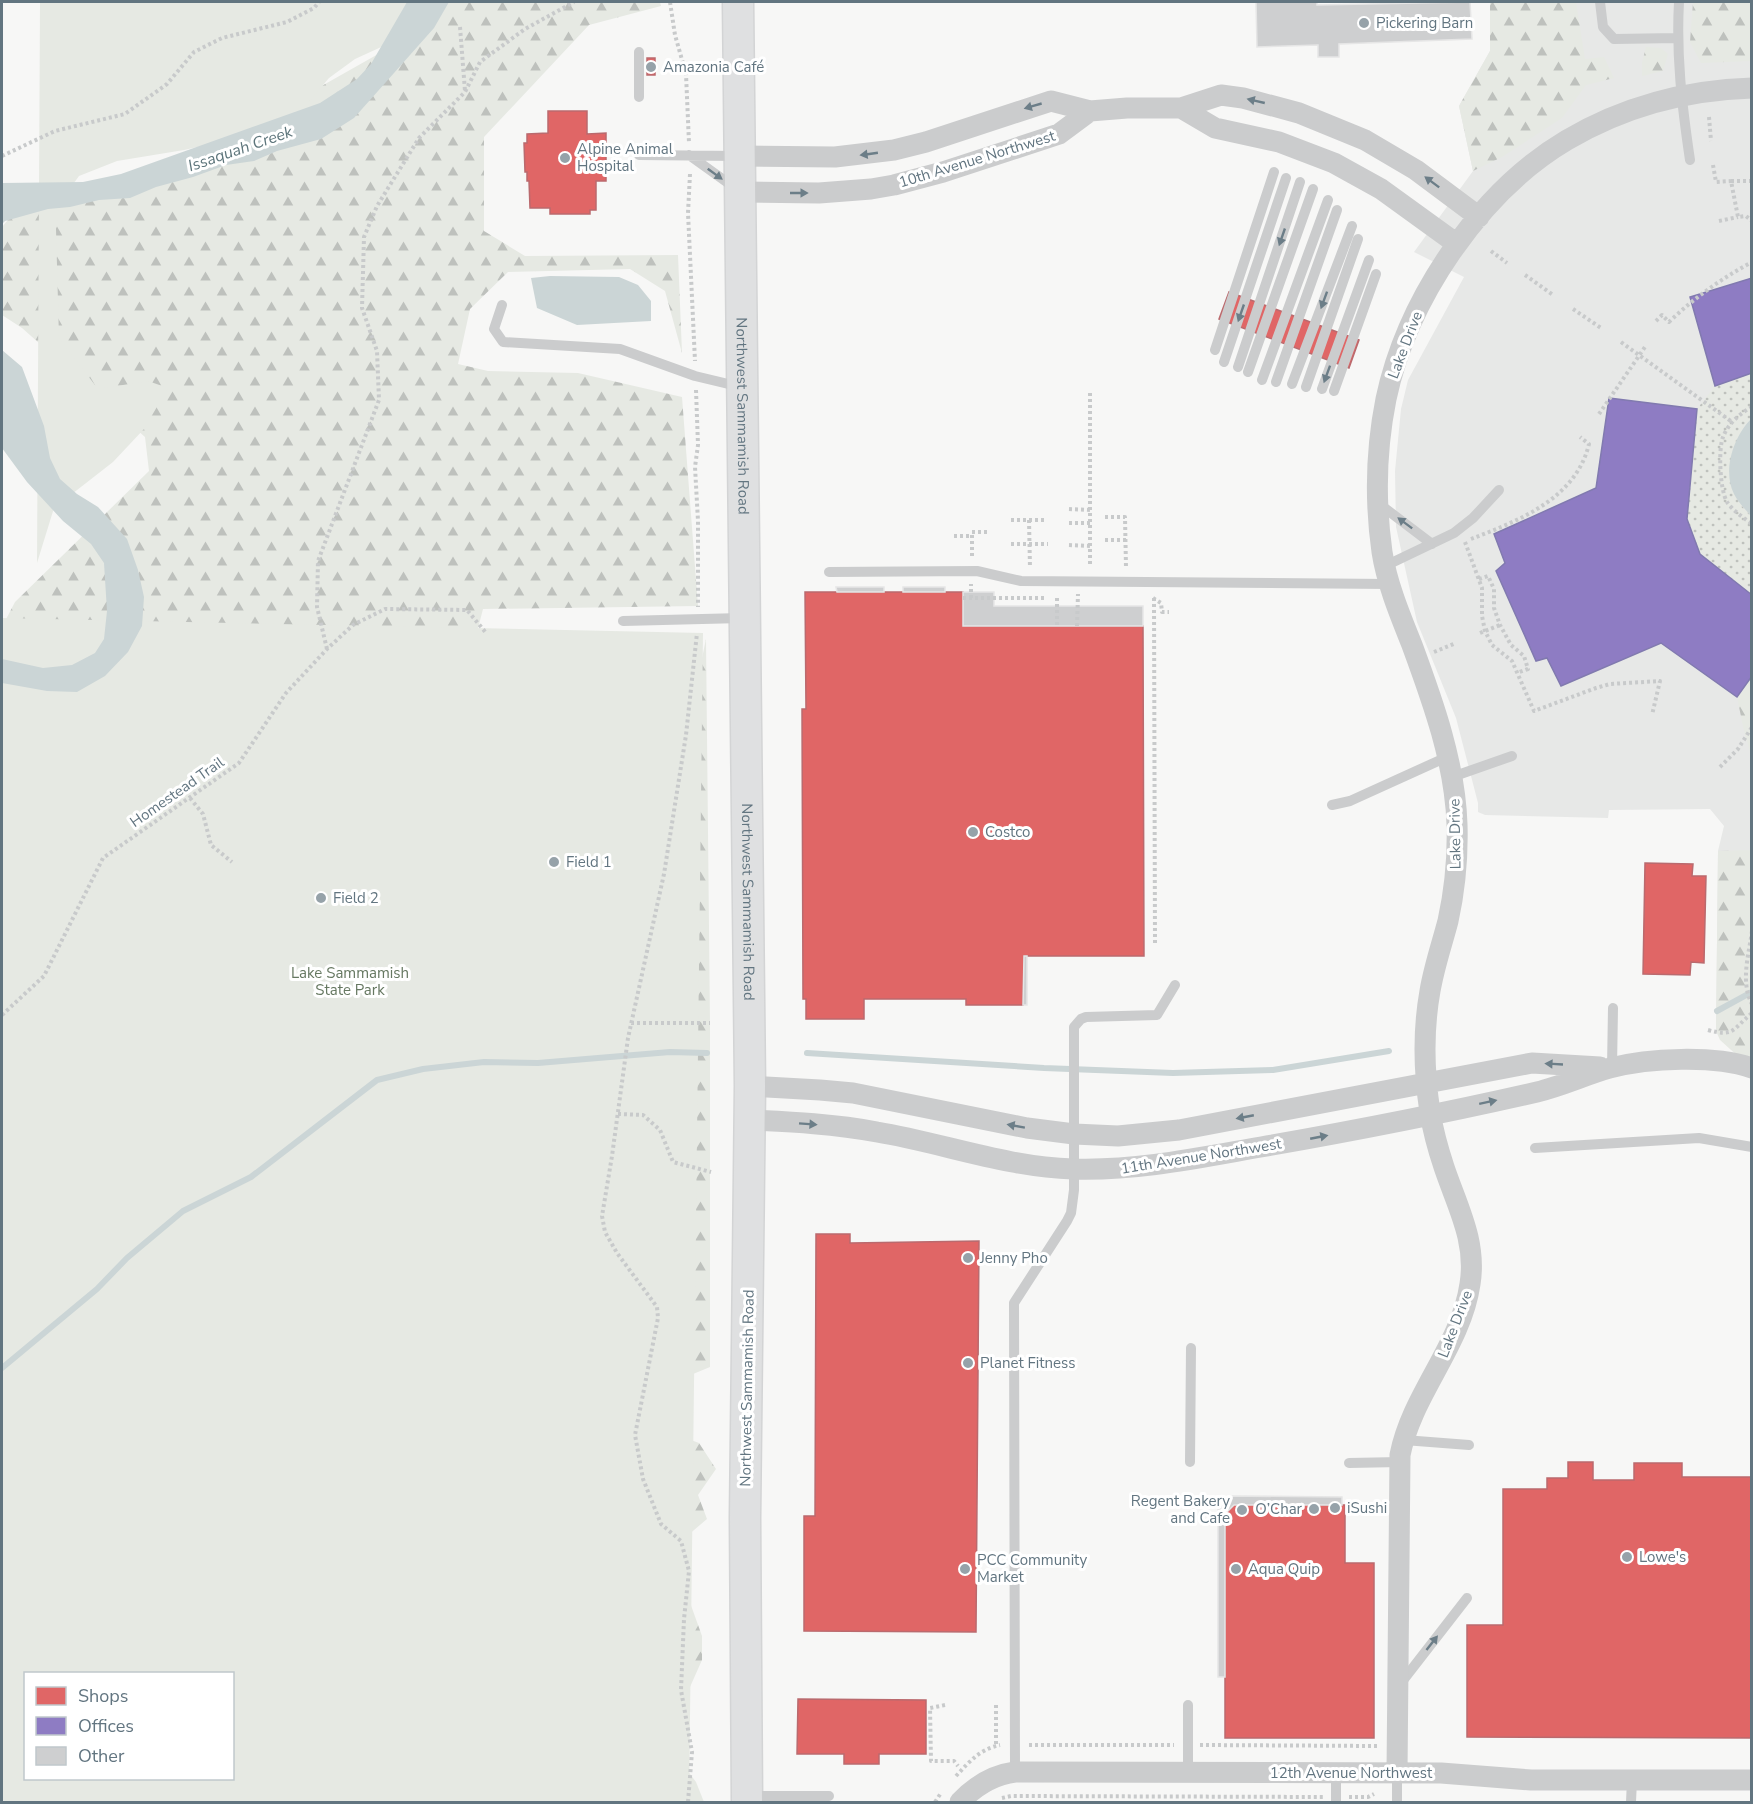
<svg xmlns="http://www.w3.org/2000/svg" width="1753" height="1804" font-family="'Nunito Sans',sans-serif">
	<defs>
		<pattern id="grass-dots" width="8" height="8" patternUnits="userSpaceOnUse" patternTransform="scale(1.5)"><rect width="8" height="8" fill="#e6e9e3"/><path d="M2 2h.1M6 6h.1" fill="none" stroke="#bec1bd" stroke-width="1.8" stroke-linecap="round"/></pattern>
		<pattern id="forest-firs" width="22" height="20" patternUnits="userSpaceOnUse" patternTransform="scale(1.5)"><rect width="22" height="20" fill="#e6e9e3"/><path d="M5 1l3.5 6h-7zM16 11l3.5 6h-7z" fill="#bec1bd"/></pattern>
	</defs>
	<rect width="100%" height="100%" fill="#f7f7f6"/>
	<!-- built -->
	<path fill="#e7e8e7" d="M1490,2H1751V1045L1729,1038L1716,1031L1718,851L1724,826L1710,809L1609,810L1608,818L1485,815L1478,812V803L1456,718L1417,622L1396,527L1395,471L1401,409L1408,380L1464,277L1414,252L1473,171L1459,106L1490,51Z"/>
	<!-- grass -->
	<path fill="url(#grass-dots)" d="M1751,373V419L1744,426L1742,506L1751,516V595L1700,554L1687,519L1697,409L1715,386Z"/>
	<!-- forest -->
	<path fill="url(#forest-firs)" fill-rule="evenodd" d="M429,2H660L661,6L589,25L484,137V231L525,256L678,255L682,353L665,291L630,269L508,272L470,309L458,364L488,371L578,373L682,397L698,606L483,609L474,644L696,687L706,639L710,1023V1367L669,1384L680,1436L699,1443L716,1469L698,1495L707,1519L687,1536L679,1572L702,1636V1660L690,1687L678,1758L696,1782L704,1802H2V627L15,602L149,471L145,437L22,328L2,315V227L12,215L191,160L410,36ZM26,1674H232V1778H26Z
		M1490,2H1576L1585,59L1604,57L1614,78L1586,85L1562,118L1502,157L1473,171L1459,106L1490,51Z
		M1693,2H1751V61L1701,63L1690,42Z
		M1646,47L1661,48L1668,54L1663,71L1642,76V63Z
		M1751,676V755L1744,731L1737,697Z
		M1751,771V1068L1720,1040L1716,1031L1718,851L1751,850Z"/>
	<!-- park -->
	<path fill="#e6e9e3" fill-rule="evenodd" d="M40,2H437L390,43L355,59L329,78L302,110L242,137L184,150L117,161L79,176L60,202L56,229L59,338L98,389L148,381L168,388L144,429L113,462L54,508L37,563Z
		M2,618L703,633L689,1802H2ZM26,1674H232V1778H26Z"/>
	<!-- water -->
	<path fill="#cbd5d6" d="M407,2H449L434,28L354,118L321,139L277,151L254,161L226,165L193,177L156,187L130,198L99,200L70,207L48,209L5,221L2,224V183L83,182L121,174L320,103L357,79L371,64Z
		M550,276L619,277L638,285L651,301V321L577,325L537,308L531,278Z
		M2,350L22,367L44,426L50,458L60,479L77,494L98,507L127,539L138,570L144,597L142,626L128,652L105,676L77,692L47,691L2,683V659L43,668L72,665L95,653L104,639L107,611L104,563L91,544L63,521L27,482L2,448Z
		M1751,419V516C1745,509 1738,502 1734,494C1722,470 1734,436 1751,419Z"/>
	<!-- shops -->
	<path fill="#e06666" stroke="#ba6a6e" stroke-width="1.5" d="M647,58H655V75H647Z
		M548,111H587V134L606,133V181H596V210H590V214H550V208H530L529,181H527V172H525L524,143H527V134L548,133Z
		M1229,292L1359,340L1349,368L1219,319Z
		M805,592H963V626H1143L1144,956H1024L1023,1005H966V999H864V1019H806V999H803L802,709H806Z
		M1645,863L1693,864L1692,876H1706L1704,963L1691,962L1690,975L1643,974Z
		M816,1234H850V1243L979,1241L976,1632L804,1631V1516H815Z
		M1568,1462H1593V1480H1634V1463H1682V1477H1752V1738L1467,1737V1625H1503V1489H1547V1478H1568Z
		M1234,1505H1345V1563H1374V1738H1225V1514Z
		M798,1699L926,1700V1754H879V1764H844V1754H797Z"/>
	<!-- offices -->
	<path fill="#8e7cc3" stroke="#817aaf" stroke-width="1.5" d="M1752,278V373L1715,386L1690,297Z
		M1609,398L1697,409L1687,519L1700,554L1752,595V676L1737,697L1661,643L1561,686L1547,658L1536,661L1496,571L1505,563L1494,534L1596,488Z"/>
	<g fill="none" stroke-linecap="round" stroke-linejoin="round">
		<!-- stream -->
		<path stroke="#cbd5d6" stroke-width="6" d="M1717,1011L1752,992
			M807,1053L1044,1068L1173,1073L1273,1070L1389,1051
			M2,1368L97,1289L127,1258L183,1211L251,1177L377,1080L423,1069L484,1062L538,1063L670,1052L707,1053"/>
	</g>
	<!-- building -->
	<path fill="#cecfd0" stroke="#e6e6e6" stroke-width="1.5" d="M1256,2H1317V5L1470,2L1472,39L1339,44V57H1318V45L1257,47Z
		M836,587H884V592H837Z
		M903,587H945V592H903Z
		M963,592H994V606H1143V626H963Z
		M1024,956H1027V1005H1023Z
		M1230,1496L1342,1497V1505H1234L1225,1514V1677H1218V1508Z"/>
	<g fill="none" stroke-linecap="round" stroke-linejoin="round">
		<defs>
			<g id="secondary">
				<path id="s1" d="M738,2L750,1086L745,1518L747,1802"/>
			</g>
		</defs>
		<!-- secondary casing -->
		<use href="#secondary" stroke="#d3d4d5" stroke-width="33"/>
		<!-- path -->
		<path stroke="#c8cacb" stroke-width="4" stroke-dasharray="3 3" stroke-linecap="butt" d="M670,2L675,35L686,74L689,143
			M460,27L465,91
			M1709,117L1711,141
			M2,156L55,131L125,114L167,84L194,52L222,38L287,22L314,8L319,2
			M1713,165L1716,182L1731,181
			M690,174L688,213L695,361
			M1752,181H1731L1738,217L1746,216L1752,221
			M1719,221L1738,217
			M1491,251L1507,263
			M1525,275L1553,295
			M1573,309L1601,328
			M1656,321L1662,315L1669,322C1695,297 1721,279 1752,262
			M1621,342L1732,422
			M696,390L698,445L695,467L698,521V607
			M1090,393V566
			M1752,407C1740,413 1728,424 1723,437C1718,450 1720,490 1727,502C1732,510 1744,518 1752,524
			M1599,414L1645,347
			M1069,509L1090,510
			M1105,517H1125L1126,567
			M1011,520H1047
			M1029,520L1030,568
			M1069,523H1090
			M954,536H972
			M1471,539C1518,521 1576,499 1589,444L1580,437
			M1105,540H1126
			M1465,542L1482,588V616L1485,631L1492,645L1512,661L1534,711L1596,688L1610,684L1660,681L1652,715
			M1011,544H1048
			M1069,545L1090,546
			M972,556V532H990
			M1479,579L1488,576L1494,589V608L1500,625L1511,645L1524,656L1528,669L1517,673
			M963,598H1047
			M971,598V584
			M1057,598V626
			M1153,598L1161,603L1162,612H1169
			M1154,598L1155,944
			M1077,626L1078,594
			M1480,633L1500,625
			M327,649L317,607L318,561L379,400L377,351L362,308L364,237L377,206L419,138L465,92L480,62L525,29L574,2
			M1434,652L1456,643
			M1720,767L1738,749L1752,727
			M190,798L203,814L211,845L232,862
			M1752,931C1749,954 1740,982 1752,1004
			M2,1015L44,976L103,858L239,763L286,693L327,649L353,625L385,609L467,610L487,634
			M631,1023H710
			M1708,1030C1734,1037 1732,1030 1752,1013
			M618,1114L643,1115L660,1130L673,1162L711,1172
			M945,1705L930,1708L931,1761H954L958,1766
			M996,1705V1746
			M1029,1745H1174
			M1200,1745L1378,1746
			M956,1776C969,1762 980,1749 1000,1745
			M1349,1797H1368L1374,1794
			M1002,1798L1011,1796L1324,1797
			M688,1802L692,1752L681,1690L684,1619L689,1571L681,1541L661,1524L643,1479L635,1435L658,1318L657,1307L617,1253L605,1232L602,1216L612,1156L628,1038L664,874L686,735L697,633
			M935,1802L941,1793"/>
		<!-- service -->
		<path stroke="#cbcccd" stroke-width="10" d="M1600,2L1603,27L1614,39L1677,38
			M1679,2C1676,55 1682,106 1690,160
			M639,52V97
			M639,155L737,156
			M689,155L735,188
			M502,305L494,329L503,342L620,349L695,376L741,387
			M1215,350L1274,172
			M1224,362L1286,178
			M1238,367L1300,182
			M1248,372L1313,189
			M1262,380L1328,200
			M1276,382L1337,210
			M1292,384L1352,226
			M1306,387L1358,239
			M1322,389L1369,260
			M1334,391L1376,274
			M1378,503L1432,544
			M1385,566L1454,533L1473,518L1499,490
			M829,572L977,571L1021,581L1390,584
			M623,621L742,618
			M1452,777L1512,756
			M1332,805L1350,801L1447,757
			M1612,1068L1613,1008
			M1535,1148L1699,1138L1752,1147
			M1404,1440L1469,1445
			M1190,1462L1191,1348
			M1349,1463L1400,1462
			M1401,1683L1467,1598
			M1015,1772L1014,1303L1067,1221L1071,1213L1074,1190V1027L1081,1019L1086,1017L1157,1015L1175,985
			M1188,1773V1705
			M1336,1773V1802
			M1397,1773V1802
			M748,1796H829
			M1631,1802L1632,1780"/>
		<!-- minor -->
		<path stroke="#cbcccd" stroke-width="21" d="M1181,108L1215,128L1279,142L1334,163L1381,189L1457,244
			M740,156L835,157L894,150L926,142L1051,101L1090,111L1127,108H1181L1221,95L1243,98L1299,113L1365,140L1416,170L1479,217
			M740,192L819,193L871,189L894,185L943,172L1059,134L1090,111
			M750,1086L820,1090L853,1093L1027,1128L1074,1134L1118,1136L1179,1130L1532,1063L1600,1067
			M750,1120C793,1122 835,1124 877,1132C943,1143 1006,1167 1073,1169C1137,1171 1198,1158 1261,1147C1353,1131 1445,1113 1537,1092C1562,1086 1585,1075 1610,1068C1649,1058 1714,1055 1752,1068
			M1397,1773L1400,1455C1412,1394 1461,1346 1470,1284C1477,1241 1457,1206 1444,1167C1438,1149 1433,1131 1430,1112C1424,1073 1423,1030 1430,991C1434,967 1442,944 1448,921C1455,889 1458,857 1457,824C1455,763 1433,702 1412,645C1400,615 1387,584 1382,552C1375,502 1376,449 1386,399C1407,300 1479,192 1567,140C1623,107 1687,90 1752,88
			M960,1802C974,1787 993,1775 1015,1772L1441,1773L1531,1780H1752"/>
		<!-- secondary -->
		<use href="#secondary" stroke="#dfe0e1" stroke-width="30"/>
	</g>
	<!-- one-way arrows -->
	<defs><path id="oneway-solid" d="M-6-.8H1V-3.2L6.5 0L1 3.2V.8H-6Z" transform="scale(1.5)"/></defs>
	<g fill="#6c7e88">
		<use href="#oneway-solid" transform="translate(1256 101) rotate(-167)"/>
		<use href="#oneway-solid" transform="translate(1033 106) rotate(164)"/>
		<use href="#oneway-solid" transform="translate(869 154) rotate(172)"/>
		<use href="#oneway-solid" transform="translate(715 174) rotate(36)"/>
		<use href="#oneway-solid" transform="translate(1432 182) rotate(-143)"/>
		<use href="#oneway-solid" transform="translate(799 193)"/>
		<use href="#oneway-solid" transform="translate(1282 237) rotate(109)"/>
		<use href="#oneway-solid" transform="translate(1324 300) rotate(110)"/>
		<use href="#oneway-solid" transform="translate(1241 313) rotate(109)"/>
		<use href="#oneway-solid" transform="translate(1327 374) rotate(110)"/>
		<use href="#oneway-solid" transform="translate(1405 523) rotate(-143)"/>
		<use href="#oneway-solid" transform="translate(1554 1064) rotate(-177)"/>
		<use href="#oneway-solid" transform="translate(1488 1102) rotate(-12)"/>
		<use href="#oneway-solid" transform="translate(1245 1117) rotate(169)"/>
		<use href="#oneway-solid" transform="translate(808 1124) rotate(4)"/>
		<use href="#oneway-solid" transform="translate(1016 1126) rotate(-170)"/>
		<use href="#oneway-solid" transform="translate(1319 1137) rotate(-11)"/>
		<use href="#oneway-solid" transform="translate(1432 1643) rotate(-52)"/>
	</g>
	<!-- markers -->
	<g fill="#96a2a9" stroke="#fff" stroke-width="2">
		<circle cx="1364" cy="23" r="6"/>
		<circle cx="651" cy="67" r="6"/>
		<circle cx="565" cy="158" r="6"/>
		<circle cx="973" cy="832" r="6"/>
		<circle cx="554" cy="862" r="6"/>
		<circle cx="321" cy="898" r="6"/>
		<circle cx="968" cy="1258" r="6"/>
		<circle cx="968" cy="1363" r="6"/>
		<circle cx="1335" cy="1508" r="6"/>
		<circle cx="1314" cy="1509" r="6"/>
		<circle cx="1242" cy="1510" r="6"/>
		<circle cx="1627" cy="1557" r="6"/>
		<circle cx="965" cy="1569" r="6"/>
		<circle cx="1236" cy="1569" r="6"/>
	</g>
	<g text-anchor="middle" stroke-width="6" stroke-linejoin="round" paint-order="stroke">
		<!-- poi labels -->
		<g font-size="15" fill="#627580" stroke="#fff" text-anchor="start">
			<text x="1376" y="28">Pickering Barn</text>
			<text x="663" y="72">Amazonia Café</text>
			<text x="577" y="154">Alpine Animal<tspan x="577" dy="17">Hospital</tspan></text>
			<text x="985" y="837">Costco</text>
			<text x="566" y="867">Field 1</text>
			<text x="333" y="903">Field 2</text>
			<text x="980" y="1263">Jenny Pho</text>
			<text x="980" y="1368">Planet Fitness</text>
			<text x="1230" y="1506" text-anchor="end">Regent Bakery<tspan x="1230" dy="17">and Cafe</tspan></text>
			<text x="1347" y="1513">iSushi</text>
			<text x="1302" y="1514" text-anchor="end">O’Char</text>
			<text x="1639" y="1562">Lowe's</text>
			<text x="977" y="1565">PCC Community<tspan x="977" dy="17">Market</tspan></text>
			<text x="1248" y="1574">Aqua Quip</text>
		</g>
		<!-- street labels -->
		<g font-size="15" fill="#627580" stroke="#fff">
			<text transform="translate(977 159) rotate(-17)" y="5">10th Avenue Northwest</text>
			<text transform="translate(1405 345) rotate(-69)" y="5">Lake Drive</text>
			<text dy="5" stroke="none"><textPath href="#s1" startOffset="414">Northwest Sammamish Road</textPath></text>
			<text transform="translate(177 792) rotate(-35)" y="5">Homestead Trail</text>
			<text transform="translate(1455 834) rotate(-91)" y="5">Lake Drive</text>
			<text dy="5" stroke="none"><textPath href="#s1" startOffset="900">Northwest Sammamish Road</textPath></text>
			<text transform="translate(1201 1156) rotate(-9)" y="5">11th Avenue Northwest</text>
			<text transform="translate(1455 1324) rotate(-69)" y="5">Lake Drive</text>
			<text transform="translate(747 1388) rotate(-89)" y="5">Northwest Sammamish Road</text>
			<text x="1351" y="1778">12th Avenue Northwest</text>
		</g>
		<!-- park labels -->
		<g font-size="15" fill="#667861" stroke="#fff">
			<text x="350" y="978">Lake Sammamish<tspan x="350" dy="17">State Park</tspan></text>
		</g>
		<!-- water labels -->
		<g font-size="16" font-style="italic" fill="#5d757b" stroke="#fff">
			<text transform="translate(240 148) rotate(-19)" y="6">Issaquah Creek</text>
		</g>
	</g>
	<!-- border -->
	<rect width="1753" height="1804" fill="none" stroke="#627580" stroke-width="6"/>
	<!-- legend -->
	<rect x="24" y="1672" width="210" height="108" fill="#ffffff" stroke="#c0c8cc" stroke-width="1.5"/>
	<rect x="36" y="1687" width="30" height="18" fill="#e06666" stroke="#c0c8cc" stroke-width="1.5"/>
	<text x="78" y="1702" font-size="18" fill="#627580">Shops</text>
	<rect x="36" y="1717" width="30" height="18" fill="#8e7cc3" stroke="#c0c8cc" stroke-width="1.5"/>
	<text x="78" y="1732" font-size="18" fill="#627580">Offices</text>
	<rect x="36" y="1747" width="30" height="18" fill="#cecfd0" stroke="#c0c8cc" stroke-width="1.5"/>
	<text x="78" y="1762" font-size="18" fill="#627580">Other</text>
</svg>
